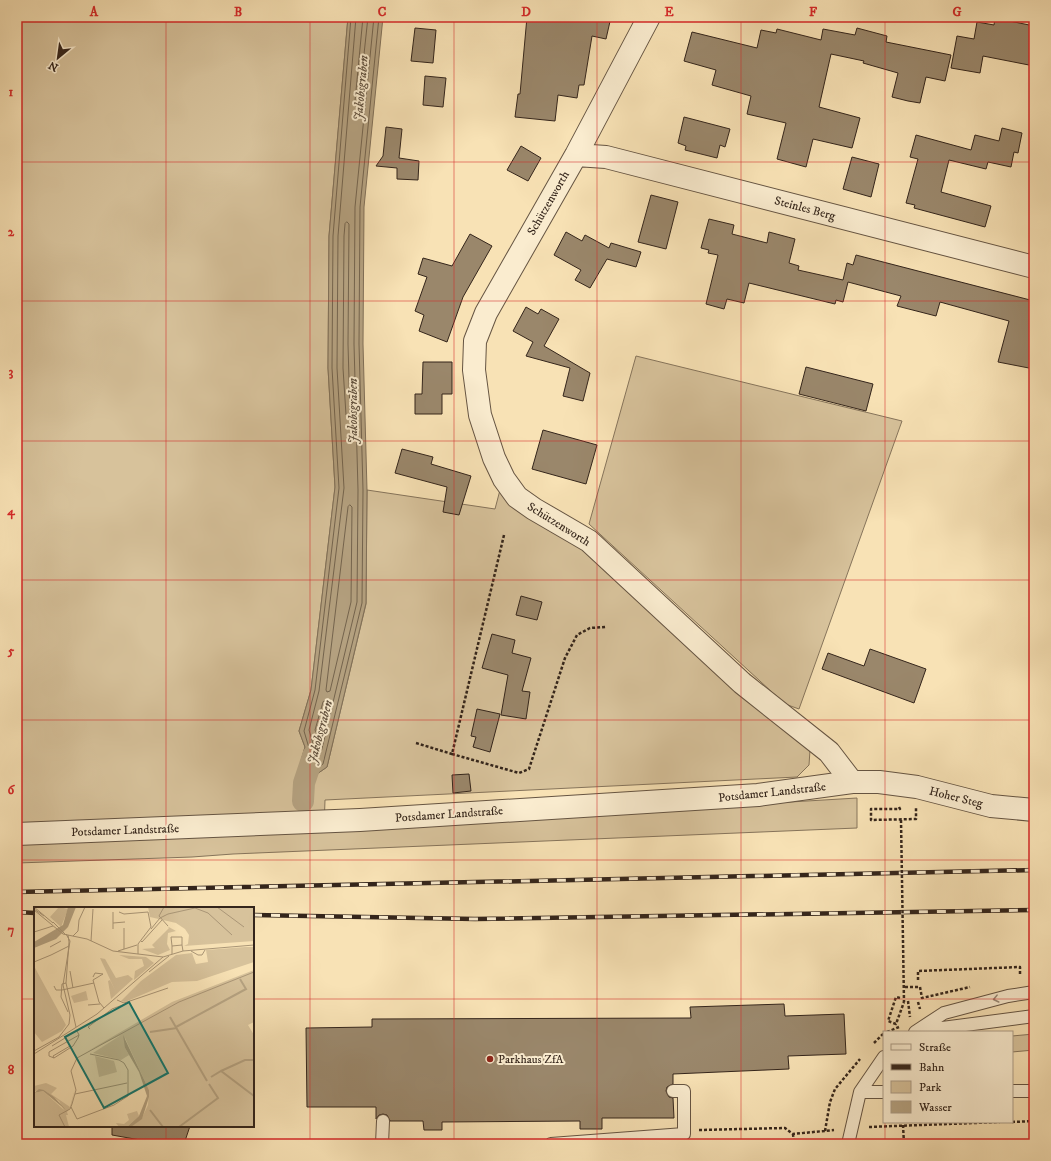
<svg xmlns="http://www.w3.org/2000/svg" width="1051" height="1161" font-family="'IM FELL DW Pica',serif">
	<rect width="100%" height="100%" fill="#f8e2b5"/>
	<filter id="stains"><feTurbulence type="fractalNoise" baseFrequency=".005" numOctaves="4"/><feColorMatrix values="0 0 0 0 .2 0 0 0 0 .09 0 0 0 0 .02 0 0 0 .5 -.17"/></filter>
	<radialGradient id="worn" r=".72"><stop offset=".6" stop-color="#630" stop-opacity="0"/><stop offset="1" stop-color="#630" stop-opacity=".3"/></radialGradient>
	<!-- green -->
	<path fill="#d7c29b" stroke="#86745b" d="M17,17H348L329,236L328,368L335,487L311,690L299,731L305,747L297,775L304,783L327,767L366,604L367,490L495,509L500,490L590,548L810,750L809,765L797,777L325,800L324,830L857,798V828L233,854L192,857L17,863Z
		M636,356L902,421L799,709L785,704L589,524Z
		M1034,1034V1050L1012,1052V1036Z"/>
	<!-- water -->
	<path fill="#b5a281" stroke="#817058" d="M348,17H383L364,207L363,344L367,490L366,603L327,767L304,783L297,775L305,747L299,731L311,690L335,487L328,368L329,236Z"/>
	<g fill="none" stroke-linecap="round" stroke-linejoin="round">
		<!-- shore -->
		<path stroke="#74644e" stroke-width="1" d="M351,17L333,236L332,368L339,488L315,690L304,731L309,748L302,773L305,777L323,764L362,603L363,490L359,344L360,207L379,17
			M356,17L338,236L337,368L344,488L319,691L309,730L314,747L309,765L311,767L319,761L357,602L358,490L354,344L355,207L374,17
			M363,17L355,101L357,103L359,101L368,17
			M347,222L349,224L348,344L350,415L348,417L346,415L343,368L344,236L345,224Z
			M350,505L352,507L351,602L330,691L327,692L326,690L348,507Z
			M325,701L327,704L320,733L317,734L315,730L323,702Z"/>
		<!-- canal -->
		<path stroke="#b5a281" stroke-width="22" d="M303,801L304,783L313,756"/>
	</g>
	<!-- building -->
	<path fill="#9a876b" stroke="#34251b" d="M527,17H611L606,39L592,36L584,85H579L577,98L558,95L555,121L515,117L518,94H520Z
		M995,18L1034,26V66L983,56L980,73L951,68L957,36L974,39L977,22L994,25Z
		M415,28L436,30L433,63L411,61Z
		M857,28L887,36L886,42L951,55L945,81L926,77L920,103L908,101L892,97L898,73L863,63L864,61L831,54L819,107L860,118L852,148L813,139L806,167L777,159L786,123L747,114L751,96L712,85L716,70L684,61L692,32L757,48L761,30L776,33L777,29L821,40L823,29L855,35Z
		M425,76L446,78L443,107L423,105Z
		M684,117L730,129L725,147L720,145L717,158L685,150L686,146L678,143Z
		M386,127L402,129L399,158L419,161L418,180L397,179V168L376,166L383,156Z
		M1002,128L1022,133L1018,153L1014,152L1011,167L988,162L986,169L949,160L941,192L991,206L985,227L914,208L915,205L906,203L918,159L910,157L916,135L971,150L975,135L999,141Z
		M521,146L541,158L528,181L507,170Z
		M852,157L879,164L871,197L843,189Z
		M651,195L678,202L666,249L638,242Z
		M709,219L734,225L732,234L767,243L769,232L795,239L789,263L799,266L798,270L843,280L847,263L853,265L856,255L1034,301V369L998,362L1009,321L940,302L936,316L897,306L901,296L848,282L843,302L836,300L835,304L749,283L744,303L727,299L724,309L706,304L718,255L708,253L709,250L701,248Z
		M566,232L582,241L585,235L609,248L611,243L641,252L636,267L607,259L590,288L575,280L581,270L554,255Z
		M470,234L492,246L463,297L447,342L419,331L424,315L415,311L427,277L418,274L423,258L452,266Z
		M526,307L538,314L541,309L559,319L544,346L590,373L583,401L563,396L570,368L526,356L533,342L513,331Z
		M423,362H452V394H442V414H415V394H422Z
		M806,367L873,384L866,411L799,394Z
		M543,430L597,445L586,484L532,469Z
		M402,449L433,457L431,464L471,476L459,515L443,512L447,487L395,473Z
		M521,596L542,602L537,620L516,615Z
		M492,634L515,640L512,653L531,658L522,691L530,692L526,719L501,715L508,675L482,668Z
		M870,649L926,669L914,703L822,669L828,653L864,666Z
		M477,709L500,714L490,752L473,747L476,737L471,736Z
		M469,774L471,791L453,793L452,775Z
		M784,1004L785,1016L844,1014L846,1054L788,1056L789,1069L673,1074V1084L667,1087L666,1091L669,1097L673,1098L674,1118H602V1129H580V1121L442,1122V1130H424L423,1121H390L387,1115L383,1114L379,1115L376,1119V1107H307L306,1028L372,1027V1019L691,1018L690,1007Z
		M112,1126H190L184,1144H163L112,1135Z"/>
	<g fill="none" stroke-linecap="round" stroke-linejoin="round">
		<defs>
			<path id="service" d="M919,1031L1034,1016
				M915,1032L944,1013L1008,996L1034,992
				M1012,1091H1034
				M860,1092H884
				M382,1144L383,1121
				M551,1144L684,1134V1091H673
				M848,1144L860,1092L884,1057"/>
			<path id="minor" d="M649,17L576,155L486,313L475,341L474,370L480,415L494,458L504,479L517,497L534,509L589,541L742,683L829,752L852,782
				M576,155L606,157L1034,267
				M17,834L360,820L758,795L852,782H879L917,787L991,806L1034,810"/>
		</defs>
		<!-- service casing -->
		<use href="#service" stroke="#655442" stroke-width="14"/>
		<!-- minor casing -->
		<use href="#minor" stroke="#655442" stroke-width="24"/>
		<!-- path -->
		<path stroke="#34251b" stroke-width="2.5" stroke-dasharray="3 2" stroke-linecap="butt" d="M504,535L452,754L519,773L529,769L565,658L577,635L590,628L606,627
			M416,743L452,754
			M899,807L900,809H871V820L916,819V808
			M918,980V971L1020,967V976
			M905,987H920L922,998L970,987
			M900,998L896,997L888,1021L896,1024L904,1002
			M908,1001L910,1017
			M918,1002L920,1009
			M887,1032L899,1027
			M874,1043L884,1033
			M1012,1122L1034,1121
			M903,1125L904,1144
			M869,1127L1000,1122
			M699,1130L785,1128L793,1134L834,1130
			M825,1131L830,1102L835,1089L860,1059
			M793,1134L794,1144"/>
		<!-- service -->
		<use href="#service" stroke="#faeccf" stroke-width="12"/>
		<!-- minor -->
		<use href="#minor" stroke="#faeccf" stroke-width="22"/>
		<defs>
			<path id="rail" d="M17,892L1034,870
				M17,912L35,913
				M253,915L475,919L1034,910"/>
		</defs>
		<!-- rail casing -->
		<use href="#rail" stroke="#34251b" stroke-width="4.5"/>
		<!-- rail -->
		<use href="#rail" stroke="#faeccf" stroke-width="3" stroke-dasharray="9" stroke-linecap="butt"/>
		<!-- path-bridge -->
		<path stroke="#34251b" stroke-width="2.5" stroke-dasharray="3 2" stroke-linecap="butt" d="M901,820L904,1002"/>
	</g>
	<!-- one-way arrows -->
	<defs><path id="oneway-chevron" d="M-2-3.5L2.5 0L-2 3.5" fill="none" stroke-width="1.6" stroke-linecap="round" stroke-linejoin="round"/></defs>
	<use stroke="#978875" href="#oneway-chevron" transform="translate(996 999) rotate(166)"/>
	<!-- grid -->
	<path fill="none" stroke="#d62828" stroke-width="1" stroke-opacity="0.55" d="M166,17V908M310,17V1144M454,17V1144M597,17V1144M741,17V1144M885,17V1032M17,162H1034M17,301H1034M17,441H1034M17,580H1034M17,720H1034M17,860H1034M17,999H35M253,999H1034M885,1122V1144M166,1126V1144"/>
	<!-- markers -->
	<circle fill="#8f2418" stroke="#faeccf" stroke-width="1.5" cx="490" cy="1059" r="4"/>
	<g text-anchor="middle" stroke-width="4" stroke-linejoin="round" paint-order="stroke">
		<!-- street labels -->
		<g font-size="12" fill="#34251b" stroke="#faeccf">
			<text transform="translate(548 203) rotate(-60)" y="4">Schützenworth</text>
			<text transform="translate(805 208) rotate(15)" y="4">Steinles Berg</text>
			<text transform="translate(559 524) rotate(32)" y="4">Schützenworth</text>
			<text transform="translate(772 792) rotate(-6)" y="4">Potsdamer Landstraße</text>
			<text transform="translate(956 797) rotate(14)" y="4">Hoher Steg</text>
			<text transform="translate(449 814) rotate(-4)" y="4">Potsdamer Landstraße</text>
			<text transform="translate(125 830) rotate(-2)" y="4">Potsdamer Landstraße</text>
		</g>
		<!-- poi labels -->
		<g font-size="12" fill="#34251b" stroke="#faeccf" text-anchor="start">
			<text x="498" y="1063">Parkhaus ZfA</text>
		</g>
		<!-- water labels -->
		<g font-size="13" font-style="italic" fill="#61513f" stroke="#faeccf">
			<text transform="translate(360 88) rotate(-85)" y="5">Jakobsgraben</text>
			<text transform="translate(352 411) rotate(-90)" y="5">Jakobsgraben</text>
			<text transform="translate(319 732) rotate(-75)" y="5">Jakobsgraben</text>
		</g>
	</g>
	<!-- overview -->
	<g transform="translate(34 907)">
		<rect width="220" height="220" fill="#f8e2b5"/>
		<path d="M25,0L34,2L27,20L16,10ZM114,0H220V34L150,39L154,37L155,28L151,22L142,16L116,10ZM133,19L142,24L134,26L133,37L136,43L124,48L108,42L121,41L118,38L135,21ZM211,40H220V55L163,74L138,75L91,95L87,94L107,74L142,48L158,46L162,57L174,55L172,43ZM85,48L112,50L120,56L100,73L101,64L110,59L108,52H95ZM66,51L71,52L82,71L94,68L99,72L77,92L74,74L76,73L81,83ZM0,59L32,118L28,124L8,135L0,125ZM220,63V115L214,118L220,128V220H97L108,211L114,198L115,183L91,131V141L95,148L87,153L59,146L87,128L54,144L138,95ZM52,84L54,93L40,96L37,89ZM61,149L80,154L83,165L65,170ZM12,176L23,181L17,187L36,200L41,182L37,199L33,205L34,208H32L35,220H0V186L9,184L30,203L25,194L10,183L0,184V179ZM103,204L105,209L93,220H85L82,216L90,217L95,213L93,207Z" fill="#d7c29b"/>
		<path d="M34,0H42L34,20L22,32L0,41V35L29,18ZM89,128L115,183V190L108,212L97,220H93L105,209L113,189L105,165L91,141ZM5,182L10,183L20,190L32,203L9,184L0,186Z" fill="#b5a281"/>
		<path fill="none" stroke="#b5a281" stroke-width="2" d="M136,110L173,174M142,120L212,82L206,72M116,125L143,121M187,164L211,153H220M177,170L187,164L220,189M116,203L129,220M145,220L184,191L175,177"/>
		<path fill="none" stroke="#aa9677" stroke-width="1" d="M0,0L19,16M130,0L125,9L134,19M183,0L210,20M0,2L10,9M0,3L29,27L53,32L79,44L129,50M79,5V22M85,5L90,7L114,5L117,20L104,37V47M19,15L31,27M79,16L91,15M117,22L126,11L134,7L161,1L174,6L198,28M0,25L19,19M34,28L35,35L32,76L42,120M39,29L44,24L45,13L51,0M57,34L59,2M107,34L108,35L128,13M138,39L137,30H148V38M16,40L27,34M90,42V21M84,44L103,38M157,44L164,48H168L171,43M138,47V39L148,38L149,44M17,48L35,39M0,55L17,48M36,64L39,81M115,65L135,49M59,70L61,66L69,67L59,73L65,95L70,101M32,76L28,77L27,90L34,105M20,79L22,83H28L60,76M83,93L90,96L134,81M54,98L66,97M56,122L54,120L78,102L91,97M43,124L45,128L44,131L39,139L20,151L15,149V145L45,128M18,139L31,131M0,144L25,130L35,117L36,108L29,78L36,34L32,27M0,147L63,107L129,50L149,44L220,38M20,151L19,149L36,139M41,187L93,176M37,200L43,212L80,198L94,189V163L90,156L85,153L56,147M31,220L25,208L36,202L38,197L42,183L37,164L43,151L145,95L220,65"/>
		<path fill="#0f766e" fill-opacity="0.15" stroke="#0f766e" stroke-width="2" d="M95,95L134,166L70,201L31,130Z"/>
		<rect width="220" height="220" fill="none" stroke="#34251b" stroke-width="2"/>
	</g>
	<!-- margin -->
	<rect width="1051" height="1161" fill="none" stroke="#f8e2b5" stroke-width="44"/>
	<!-- legend -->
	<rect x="883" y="1031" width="130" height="92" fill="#faeccf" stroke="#ab9c87"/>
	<rect x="891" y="1044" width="20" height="6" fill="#faeccf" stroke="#ab9c87"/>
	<text x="919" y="1051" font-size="12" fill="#34251b">Straße</text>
	<rect x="891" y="1064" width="20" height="6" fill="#34251b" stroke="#ab9c87"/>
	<text x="919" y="1071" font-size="12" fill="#34251b">Bahn</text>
	<rect x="891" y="1081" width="20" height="12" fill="#d7c29b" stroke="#ab9c87"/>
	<text x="919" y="1091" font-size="12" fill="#34251b">Park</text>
	<rect x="891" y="1101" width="20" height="12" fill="#b5a281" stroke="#ab9c87"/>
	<text x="919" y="1111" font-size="12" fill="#34251b">Wasser</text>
	<!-- north arrow -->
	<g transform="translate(58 58) rotate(209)" stroke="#faeccf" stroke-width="3" paint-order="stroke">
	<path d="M0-3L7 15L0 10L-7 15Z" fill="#34251b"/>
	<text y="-6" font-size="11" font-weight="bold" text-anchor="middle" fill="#34251b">N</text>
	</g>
	<rect x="22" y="22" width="1007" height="1117" fill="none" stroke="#d62828" stroke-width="1.5"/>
	<g font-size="13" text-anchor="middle" font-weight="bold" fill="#d62828">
		<text x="94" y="16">A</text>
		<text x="238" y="16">B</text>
		<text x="382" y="16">C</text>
		<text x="526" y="16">D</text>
		<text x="669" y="16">E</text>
		<text x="813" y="16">F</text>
		<text x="957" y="16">G</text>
		<text x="11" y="96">1</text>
		<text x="11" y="236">2</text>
		<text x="11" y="376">3</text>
		<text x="11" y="515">4</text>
		<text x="11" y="655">5</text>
		<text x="11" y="794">6</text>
		<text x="11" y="934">7</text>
		<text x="11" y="1074">8</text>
	</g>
	<rect width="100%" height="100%" filter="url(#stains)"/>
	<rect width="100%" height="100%" fill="url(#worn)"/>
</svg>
